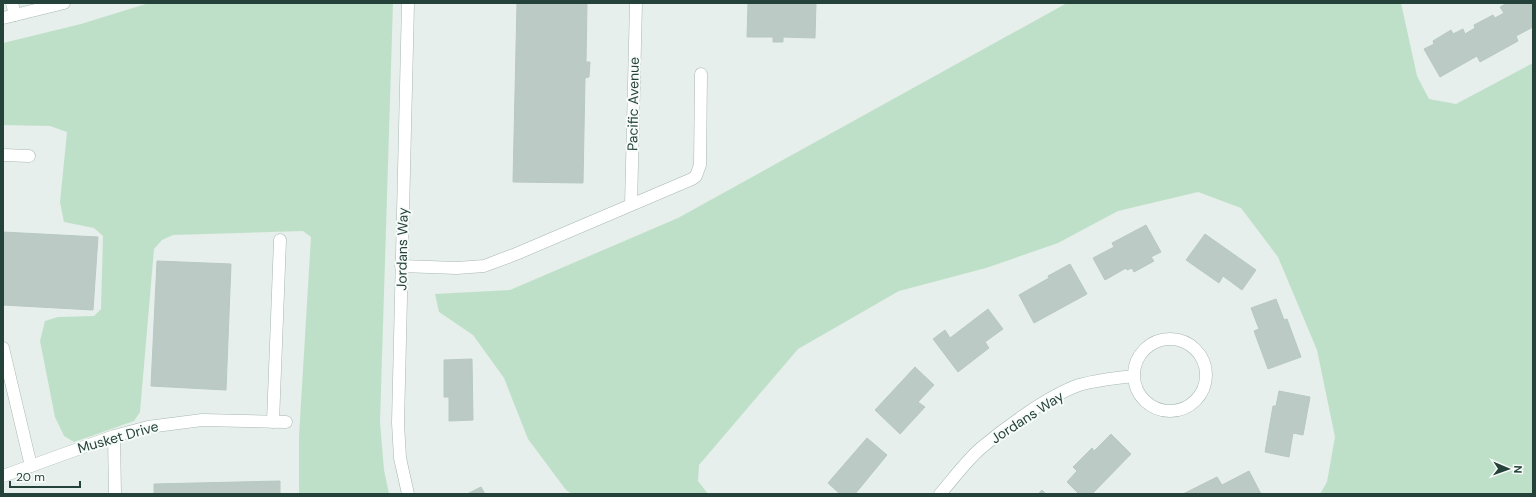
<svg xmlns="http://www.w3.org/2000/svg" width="1536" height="497" font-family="'DM Sans',sans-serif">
	<rect width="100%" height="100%" fill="#e6efeb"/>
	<!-- green -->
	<path fill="#bfe0c8" d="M149,3H393L380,422L384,470L389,494H299V436L311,237L303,231L173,235L162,240L154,249L140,412L134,421L74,442L64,436L55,417L40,341L45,321L58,317L94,316L101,309L103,236L94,228L64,222L60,202L67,132L50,126L3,125V43L81,24Z
		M1067,3H1401L1417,76L1429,99L1456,104L1533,63V494H1320L1327,482L1335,437L1317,350L1278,257L1241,208L1198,192L1118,211L1058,243L986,268L899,291L798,349L699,465L698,481L708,494H572L566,490L528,439L504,378L473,335L439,312L435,294L510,290L678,218Z"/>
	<!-- building -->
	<path fill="#bbcac4" stroke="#b8c9c2" d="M517,3H587L586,62H590L589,77L585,78L583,183L513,182Z
		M748,3H816L815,38L783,37V42H773V37H747Z
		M1507,3H1533V27L1516,36L1518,41L1480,62L1477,56L1440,77L1424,49L1434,44L1433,41L1451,30L1453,34L1463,29L1465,34L1475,28L1474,25L1493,15L1495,18L1504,13L1500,7Z
		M1146,225L1161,252L1151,257L1154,261L1134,272L1132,268L1127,270L1126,268L1105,280L1093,258L1114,247L1112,243Z
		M3,232L98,237L93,310L3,305Z
		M1205,234L1256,270L1242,290L1223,276L1219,283L1186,260Z
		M157,261L231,264L226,390L151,386Z
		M1070,264L1087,294L1034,323L1019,295L1049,278L1048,276Z
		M1276,299L1284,320L1287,319L1301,357L1268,369L1254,331L1259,329L1251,308Z
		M988,309L1003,329L985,342L989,348L958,372L933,339L945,330L950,338Z
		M472,359L473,420L449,421V397H444V360Z
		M915,367L934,385L918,402L925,407L900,434L875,410Z
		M1279,391L1310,397L1303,435L1293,433L1289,457L1265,452L1273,406H1276Z
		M1111,434L1131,454L1092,494H1079L1067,482L1077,471L1073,467L1092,448L1094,451Z
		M867,438L887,455L855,494H840L828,483Z
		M1249,471L1261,494H1183L1217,477L1222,485Z
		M280,481V494H154V484Z
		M481,487L485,494H467Z
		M1042,490L1046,494H1038Z"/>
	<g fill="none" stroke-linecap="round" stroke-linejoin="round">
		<defs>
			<path id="service" d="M12,3L15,15
				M3,155L29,156
				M631,205L636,3
				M401,266L457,268L484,266L516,254L692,179L696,176L700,165L701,74
				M3,348L31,466
				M273,422L280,240"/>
			<path id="minor" d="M408,3L398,423L400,458L408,494
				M3,18L64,3
				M1134 375a36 36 0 1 1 72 0a36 36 0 1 1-72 0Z
				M114,436L115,494
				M3,476L114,436L148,427L202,420L286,422
				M940,494C953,479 966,461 981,448C1006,427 1048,396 1079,385C1097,380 1115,378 1134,376"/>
		</defs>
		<!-- service casing -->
		<use href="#service" stroke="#a8b8b2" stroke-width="13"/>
		<!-- minor casing -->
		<use href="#minor" stroke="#a8b8b2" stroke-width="13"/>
		<!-- service -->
		<use href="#service" stroke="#fff" stroke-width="12"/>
		<!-- minor -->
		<use href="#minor" stroke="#fff" stroke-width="12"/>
	</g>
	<g text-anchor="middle" stroke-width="4" stroke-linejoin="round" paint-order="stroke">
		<!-- street labels -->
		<g font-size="14" fill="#24423a" stroke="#f7fbf9">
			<text transform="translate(633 104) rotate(-89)" y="5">Pacific Avenue</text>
			<text transform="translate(402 249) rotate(-89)" y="5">Jordans Way</text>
			<text transform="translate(1027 417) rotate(-33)" y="5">Jordans Way</text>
			<text transform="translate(118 437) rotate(-16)" y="5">Musket Drive</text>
		</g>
	</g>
	<!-- border -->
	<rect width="1536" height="497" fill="none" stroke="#24423a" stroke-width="8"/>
	<!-- north arrow -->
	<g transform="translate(1508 469) rotate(92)" stroke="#f7fbf9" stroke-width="3" paint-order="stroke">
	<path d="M0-3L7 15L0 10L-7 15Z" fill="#24423a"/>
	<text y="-6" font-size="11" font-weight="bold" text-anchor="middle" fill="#24423a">N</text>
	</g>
	<!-- scale -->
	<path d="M10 481v6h70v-6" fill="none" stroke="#24423a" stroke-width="2"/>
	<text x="16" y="481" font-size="12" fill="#24423a" stroke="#f7fbf9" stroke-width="3" paint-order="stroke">20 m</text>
</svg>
